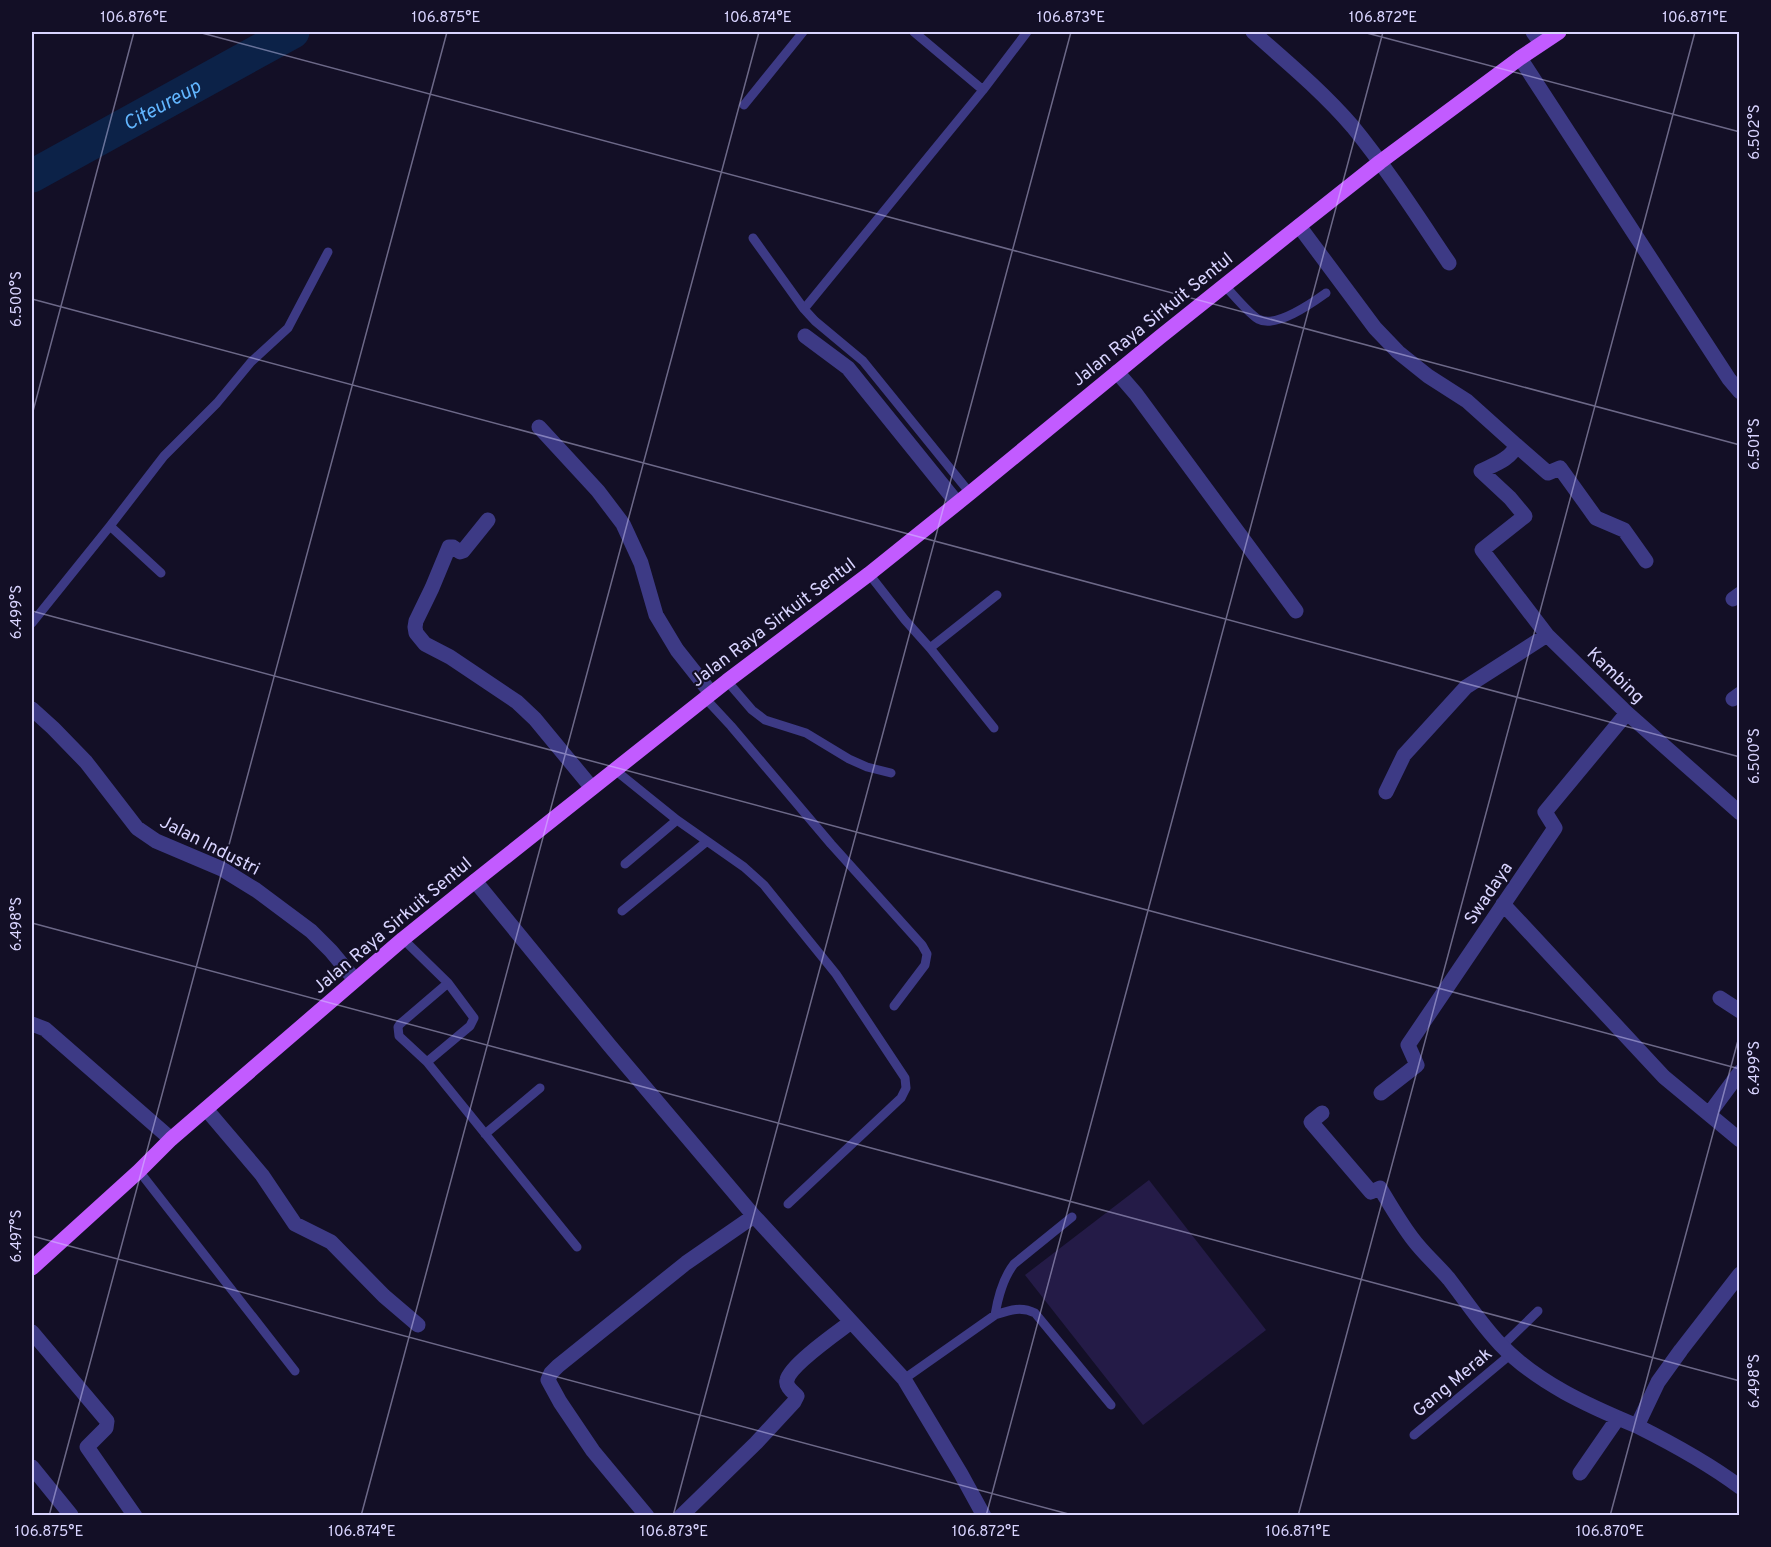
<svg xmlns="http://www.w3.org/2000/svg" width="1771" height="1547" font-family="Overpass,sans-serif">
	<rect width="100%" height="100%" fill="#130f26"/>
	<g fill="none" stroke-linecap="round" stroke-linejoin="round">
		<!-- river -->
		<path stroke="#0c2248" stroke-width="33" id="s1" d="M32,176L293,32"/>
	</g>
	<!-- building -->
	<path fill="#241b47" d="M1149,1180L1266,1330L1143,1425L1025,1275Z"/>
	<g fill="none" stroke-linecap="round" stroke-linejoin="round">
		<!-- service -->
		<path stroke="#3d3a85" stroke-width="9" d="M914,32L983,90
			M744,105L803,32
			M753,238L804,309
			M1224,285C1233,294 1248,313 1258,319C1276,329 1312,303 1326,293
			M970,493L863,361L815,321L804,309L983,90L1027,32
			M110,526L161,573
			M869,574L905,620L930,648L997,595
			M32,623L110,526L164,456L217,403L251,362L288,328L328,252
			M930,648L994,728
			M727,681L752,710L765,720L806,733L849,759L867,767L891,773
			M705,698L731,726L831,844L922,945L927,954L925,965L894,1006
			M615,770L677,820L744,867L764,885L836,974L905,1078L906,1088L901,1098L788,1204
			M625,864L677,820
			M622,911L706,842
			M403,939L448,983L474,1018L470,1026L427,1062
			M448,983L400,1024L398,1027L399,1036L427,1062L577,1247
			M485,1134L540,1088
			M139,1171L295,1371
			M995,1315C1010,1310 1021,1306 1035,1313L1111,1405
			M1502,1346L1538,1311
			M904,1379L995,1315C998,1297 1003,1278 1014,1264L1072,1217
			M1414,1435L1511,1354"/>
		<!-- minor -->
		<path stroke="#3d3a85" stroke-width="15" d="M1253,32C1287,62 1323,92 1353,127C1388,170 1418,217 1449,263
			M1533,32L1541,43
			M1520,58L1729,379L1740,392
			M1299,226L1375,328L1398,352L1428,376L1467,401L1516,445C1512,459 1493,465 1481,471L1510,498L1525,516L1482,550L1547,635L1627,713L1740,813
			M805,336L848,368L957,503
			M1117,372L1136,394L1296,611
			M539,427L598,491L623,524L641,563L656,615L677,650L711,693
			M1516,445L1548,473L1560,468L1596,518L1624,530L1646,561
			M488,520L463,551L460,552L453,547H449L432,588L416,621L415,627L416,633L425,644L450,657L517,702L535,719L592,788
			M1733,599L1740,594
			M1733,699L1740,694
			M32,709L53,728L86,762L137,828L156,841L222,869L256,890L311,931L331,951L355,980
			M1386,792L1404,755L1466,687L1547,635
			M475,881L610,1046L754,1216L904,1379L961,1474L984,1516
			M1503,904L1664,1077L1740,1140
			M1720,998L1740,1011
			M32,1024L45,1029L171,1139
			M1381,1093L1417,1065L1408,1045L1555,828L1545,812L1627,713
			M206,1109L262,1175L295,1224L331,1242L384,1296L418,1325
			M1322,1113L1311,1122L1371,1192L1380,1188C1390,1205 1400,1222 1412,1238C1423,1253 1437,1265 1449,1279C1466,1301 1481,1324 1500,1344C1537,1383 1589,1406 1637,1426
			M1709,1114L1740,1072
			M1740,1274L1681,1350L1658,1382L1637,1426C1673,1444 1708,1463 1740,1487
			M32,1332L107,1421L106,1428L87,1447L135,1516
			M32,1467L71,1515
			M1580,1473L1618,1418
			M647,1516L593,1451L560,1402L548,1380L551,1373L558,1366L686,1263L754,1216
			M681,1516L756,1443L794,1402L797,1396C793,1392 785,1386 787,1380C790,1365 838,1332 851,1322"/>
		<!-- primary -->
		<path stroke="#c25bff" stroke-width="15" d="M32,1268L139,1171L171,1139L403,939L475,881L727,681L869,574L970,493L1160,337L1299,226L1380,162L1520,58L1559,32"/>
	</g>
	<!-- ticks -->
	<path fill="none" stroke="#d9d4ff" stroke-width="1.5" stroke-opacity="0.45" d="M198,32L1740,445M1363,32L1740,132M32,299L1740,757M32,415L134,32M32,611L1740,1069M32,923L1740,1381M32,1236L1076,1516M49,1516L447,32M361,1516L759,32M673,1516L1071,32M986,1516L1383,32M1298,1516L1695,32M1610,1516L1740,1033"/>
	<g text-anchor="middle" stroke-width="4.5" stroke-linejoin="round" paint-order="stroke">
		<!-- street labels -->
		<g font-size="18" fill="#d9d4ff" stroke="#130f26">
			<text transform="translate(1152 319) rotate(-39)" y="6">Jalan Raya Sirkuit Sentul</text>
			<text transform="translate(773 622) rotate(-37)" y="6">Jalan Raya Sirkuit Sentul</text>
			<text transform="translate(1616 675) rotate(44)" y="6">Kambing</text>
			<text transform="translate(210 845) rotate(27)" y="6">Jalan Industri</text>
			<text transform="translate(1488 893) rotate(-56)" y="6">Swadaya</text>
			<text transform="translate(392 925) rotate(-40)" y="6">Jalan Raya Sirkuit Sentul</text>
			<text transform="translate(1452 1382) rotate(-40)" y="6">Gang Merak</text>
		</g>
		<!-- water labels -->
		<g font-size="20" font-style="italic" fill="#62b6ff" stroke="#130f26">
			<text dy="7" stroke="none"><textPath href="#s1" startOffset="148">Citeureup</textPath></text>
		</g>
	</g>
	<!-- border -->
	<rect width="1771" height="1547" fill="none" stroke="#130f26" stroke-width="66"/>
	<rect x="33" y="33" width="1705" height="1481" fill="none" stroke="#d9d4ff" stroke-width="2"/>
	<g font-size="15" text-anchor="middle" fill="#d9d4ff">
		<text x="134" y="22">106.876°E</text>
		<text x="446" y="22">106.875°E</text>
		<text x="758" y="22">106.874°E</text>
		<text x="1071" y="22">106.873°E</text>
		<text x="1383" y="22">106.872°E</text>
		<text x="1695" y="22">106.871°E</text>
		<text transform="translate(1754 132) rotate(-90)" y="5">6.502°S</text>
		<text transform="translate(16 299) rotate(-90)" y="5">6.500°S</text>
		<text transform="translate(1754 444) rotate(-90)" y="5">6.501°S</text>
		<text transform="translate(16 612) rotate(-90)" y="5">6.499°S</text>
		<text transform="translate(1754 756) rotate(-90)" y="5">6.500°S</text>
		<text transform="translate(16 924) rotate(-90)" y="5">6.498°S</text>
		<text transform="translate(1754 1068) rotate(-90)" y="5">6.499°S</text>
		<text transform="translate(16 1236) rotate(-90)" y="5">6.497°S</text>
		<text transform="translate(1754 1381) rotate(-90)" y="5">6.498°S</text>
		<text x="49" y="1536">106.875°E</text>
		<text x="362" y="1536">106.874°E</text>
		<text x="674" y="1536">106.873°E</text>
		<text x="986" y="1536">106.872°E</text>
		<text x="1298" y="1536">106.871°E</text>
		<text x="1610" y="1536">106.870°E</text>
	</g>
</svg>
